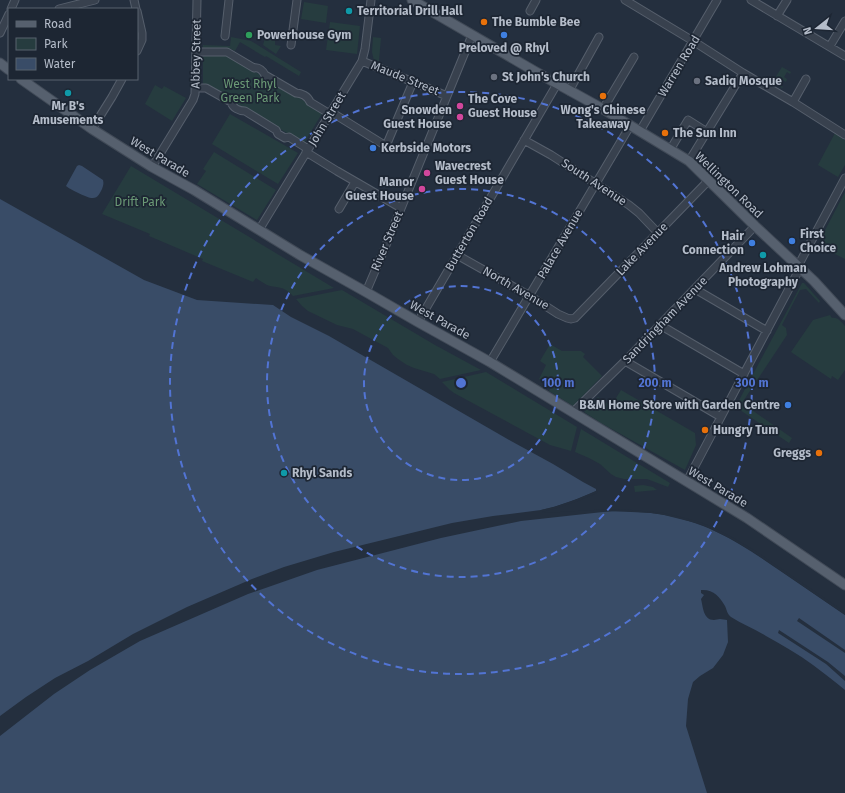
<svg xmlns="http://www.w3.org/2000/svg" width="845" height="793" font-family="'Fira Sans',sans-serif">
	<rect width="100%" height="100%" fill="#242f3e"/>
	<!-- green -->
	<path fill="#263c3f" d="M304,2L328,6L326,23L301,19Z
		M330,22L360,26L357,54L326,50Z
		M231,37L251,41L301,72L299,76L266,56L265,57L240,42L235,51L231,49L203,48V45L230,46Z
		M373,37L381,38L379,61H374L372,52Z
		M265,38L275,39V45L281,46L276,54L263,45Z
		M203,55H225L228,56L323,112L304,143L203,84Z
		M782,67L791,72L790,74L787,72L784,77L787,79L786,82L783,80L780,85L783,87L782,88L775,84L777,80L775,78Z
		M155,85L162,89L164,86L186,98L172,121L145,104Z
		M230,114L298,153L278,184L212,144Z
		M835,133L845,140V165L838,177L818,165Z
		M214,152L276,190L257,220L197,184L206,171L203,169Z
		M131,166L334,288L293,296C283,285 279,289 267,285C263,283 259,280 256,278L253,282L202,261L203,259L149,236L150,234L102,214Z
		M845,192V259L819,246L822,236Z
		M802,283H804L820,301L819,303L806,289L800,290L782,325L786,328L787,335L742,403L792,438L789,443L740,410L737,404Z
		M342,290L435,345L481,370L440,379L434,374L414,368L407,365L398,359L393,355L388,348L353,329L337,325L308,311L302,306L296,299Z
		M830,315L832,318C838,317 841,322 845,326V370L838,380L832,376L831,379L791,352L813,320Z
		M550,344L562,351H581L585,354L583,357L602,376L573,406L549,391L551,387L539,379L546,365L540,361Z
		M486,372L577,427L571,451L550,445L454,393L450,390L442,382Z
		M621,390L695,433L696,445L685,470L601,423L584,412L598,397L611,406Z
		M581,429L670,483L668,487L647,479H624L616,477L611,474L600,464L589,458L575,452Z
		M643,485L653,487L657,490L635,492L634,486Z"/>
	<!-- water -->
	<path fill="#394c67" d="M79,165L82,166L103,180C104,184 103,186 102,189C100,193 98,198 93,198C89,199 69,189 66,186L77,166Z
		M0,199L144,280L197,300L273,305L291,317L329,336L511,441L553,464L583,482L596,489V491C578,499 560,506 541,510L540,515C577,513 614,509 651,513C704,519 740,543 782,572C803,586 824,601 845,615V690C835,682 824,673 813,665C798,654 782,645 766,636C755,629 742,624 731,617C727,614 727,610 725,606C720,597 713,589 701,590V593L704,595L701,599C703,606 703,620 714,620C716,620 718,619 720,619C722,619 725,620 727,620L728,642L723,655L713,668L700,676L693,682L688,699L686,726L707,793H0Z"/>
	<!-- pier -->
	<path fill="#242f3e" d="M596,491H598L597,493L578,501L554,509L542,512V513L612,509L632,510L664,513L697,521L710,526L730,536L754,550L845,612V615L753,552L729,538L709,528L696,523L664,515L651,513L612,511L521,521L441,538L317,570L248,594L140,641L90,670L54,694L0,736V716L26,697L55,678L88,661L133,634L187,607L252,579L284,567L334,552L452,523L493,516L541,510L554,507L577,499Z
		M799,618L845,650V653L797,621Z
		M779,630L828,662L845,676V681L826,664L778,633Z"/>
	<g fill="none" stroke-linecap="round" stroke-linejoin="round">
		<defs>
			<path id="minor" d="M134,0L136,9
				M625,0L693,41L743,73L793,102L845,135
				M751,0L845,56
				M11,9L15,0
				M59,9L95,0
				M137,11L142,33V40L137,51
				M530,11L536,0
				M777,16L787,0
				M0,33L9,14
				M225,36L229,0
				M291,45L297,0
				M830,46L845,21
				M196,52H227L254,68C259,67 263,71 265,75L296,93C301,93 308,96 310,102L330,114
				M362,61L447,96
				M196,88H206L231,102C233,108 239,111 245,111L276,130L278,134L285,138L289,137L308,149
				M569,91L599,37
				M793,102L806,79
				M603,109L634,57
				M331,112L386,146L413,82
				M92,129L112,97L122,79
				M640,131L717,0
				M524,140L551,155L629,205L639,213L658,233
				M670,150L688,120L707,132
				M306,152L337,171L401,208
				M689,161L743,73
				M152,167L193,100L195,94L197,0
				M339,209L355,182
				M259,230L362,61L365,49L371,0
				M457,255L530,296L558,314L567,318L571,319L575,318L708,181
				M798,266L845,178
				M695,289L767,331
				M366,292L384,250L472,35
				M418,322L557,84
				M660,325L744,374
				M625,361L721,417
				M490,362L630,126
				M573,412L625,361L755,226
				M687,481L800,268"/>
			<path id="major" d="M412,0L536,72L603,109L689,161L755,226L814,281L845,315
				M0,63L9,70
				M21,79L92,129L152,167L194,190L300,255L366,292L418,322L490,362L747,518L845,585"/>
		</defs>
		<!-- minor casing -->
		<use href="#minor" stroke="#565f6c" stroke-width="9"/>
		<!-- major casing -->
		<use href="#major" stroke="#414a57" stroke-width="11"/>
		<!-- minor -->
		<use href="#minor" stroke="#38414e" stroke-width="7"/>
		<!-- major -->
		<use href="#major" stroke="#56606e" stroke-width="9"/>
	</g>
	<!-- distance rings -->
	<g fill="none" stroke="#5274d3" stroke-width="2" stroke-dasharray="7 5">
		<circle cx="461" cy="383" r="97"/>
		<circle cx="461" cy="383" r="194"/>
		<circle cx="461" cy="383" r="291"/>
	</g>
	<!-- markers -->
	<g fill="#0f9aa8" stroke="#1d2633" stroke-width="1.5">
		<circle cx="349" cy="11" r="4"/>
		<circle cx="68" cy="93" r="4"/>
		<circle cx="763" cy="255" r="4"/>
		<circle cx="284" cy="473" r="4"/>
	</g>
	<g fill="#e8710a" stroke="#1d2633" stroke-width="1.5">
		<circle cx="484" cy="22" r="4"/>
		<circle cx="603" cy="96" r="4"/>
		<circle cx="665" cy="133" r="4"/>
		<circle cx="705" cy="430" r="4"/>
		<circle cx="819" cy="453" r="4"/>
	</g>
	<circle fill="#2e9e5b" stroke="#1d2633" stroke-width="1.5" cx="249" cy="35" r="4"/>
	<g fill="#3f7fe0" stroke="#1d2633" stroke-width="1.5">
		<circle cx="504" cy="35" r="4"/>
		<circle cx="373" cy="148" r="4"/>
		<circle cx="792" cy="241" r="4"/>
		<circle cx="752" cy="243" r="4"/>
		<circle cx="788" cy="405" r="4"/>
	</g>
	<g fill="#6b7280" stroke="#1d2633" stroke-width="1.5">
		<circle cx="494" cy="77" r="4"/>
		<circle cx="697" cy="81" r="4"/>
	</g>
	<g fill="#d1479c" stroke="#1d2633" stroke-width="1.5">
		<circle cx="460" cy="106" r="4"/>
		<circle cx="460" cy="117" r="4"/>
		<circle cx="427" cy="173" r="4"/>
		<circle cx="422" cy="189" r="4"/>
	</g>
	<g text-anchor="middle" stroke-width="3.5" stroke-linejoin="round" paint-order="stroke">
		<!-- poi labels -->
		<g font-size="12" font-weight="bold" fill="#b4bcc9" stroke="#1d2633" text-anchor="start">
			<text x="357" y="15">Territorial Drill Hall</text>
			<text x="492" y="26">The Bumble Bee</text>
			<text x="257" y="39">Powerhouse Gym</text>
			<text x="504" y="52" text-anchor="middle">Preloved @ Rhyl</text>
			<text x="502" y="81">St John's Church</text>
			<text x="705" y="85">Sadiq Mosque</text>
			<text x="468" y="103">The Cove<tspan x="468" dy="14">Guest House</tspan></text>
			<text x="68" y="110" text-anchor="middle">Mr B's<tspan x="68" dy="14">Amusements</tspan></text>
			<text x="452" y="114" text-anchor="end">Snowden<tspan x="452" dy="14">Guest House</tspan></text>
			<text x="603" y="114" text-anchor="middle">Wong's Chinese<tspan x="603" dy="14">Takeaway</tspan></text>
			<text x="673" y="137">The Sun Inn</text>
			<text x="381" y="152">Kerbside Motors</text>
			<text x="435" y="170">Wavecrest<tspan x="435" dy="14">Guest House</tspan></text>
			<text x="414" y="186" text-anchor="end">Manor<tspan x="414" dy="14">Guest House</tspan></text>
			<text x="800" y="238">First<tspan x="800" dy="14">Choice</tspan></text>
			<text x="744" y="240" text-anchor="end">Hair<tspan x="744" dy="14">Connection</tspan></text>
			<text x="763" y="272" text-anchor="middle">Andrew Lohman<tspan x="763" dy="14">Photography</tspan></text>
			<text x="780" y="409" text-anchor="end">B&amp;M Home Store with Garden Centre</text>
			<text x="713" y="434">Hungry Tum</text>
			<text x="811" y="457" text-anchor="end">Greggs</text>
			<text x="292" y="477">Rhyl Sands</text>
		</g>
		<!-- street labels -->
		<g font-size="12" fill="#b4bcc9" stroke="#1d2633">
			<text transform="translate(196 54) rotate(-89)" y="4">Abbey Street</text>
			<text transform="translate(679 66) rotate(-59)" y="4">Warren Road</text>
			<text transform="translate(405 78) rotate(22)" y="4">Maude Street</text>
			<text transform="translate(327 119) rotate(-59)" y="4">John Street</text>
			<text transform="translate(160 157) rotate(31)" y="4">West Parade</text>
			<text transform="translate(594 182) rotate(33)" y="4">South Avenue</text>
			<text transform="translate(729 185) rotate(44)" y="4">Wellington Road</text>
			<text transform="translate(469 234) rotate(-60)" y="4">Butterton Road</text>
			<text transform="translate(387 241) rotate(-67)" y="4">River Street</text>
			<text transform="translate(560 244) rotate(-60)" y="4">Palace Avenue</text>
			<text transform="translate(642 249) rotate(-46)" y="4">Lake Avenue</text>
			<text transform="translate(516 288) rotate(30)" y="4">North Avenue</text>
			<text transform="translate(440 320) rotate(29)" y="4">West Parade</text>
			<text transform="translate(665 320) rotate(-46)" y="4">Sandringham Avenue</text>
			<text transform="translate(718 487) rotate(31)" y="4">West Parade</text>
		</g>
		<!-- park labels -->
		<g font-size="12" fill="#6b9a76" stroke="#1d2633">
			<text x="250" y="88">West Rhyl<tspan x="250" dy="14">Green Park</tspan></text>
			<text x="140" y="206">Drift Park</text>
		</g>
	</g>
	<circle cx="461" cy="383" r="6" fill="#5274d3" stroke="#1d2633" stroke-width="2"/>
	<g font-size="12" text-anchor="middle" font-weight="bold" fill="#5274d3" stroke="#1d2633" stroke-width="3.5" stroke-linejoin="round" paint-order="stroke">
		<text x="558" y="387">100 m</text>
		<text x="655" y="387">200 m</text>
		<text x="752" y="387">300 m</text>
	</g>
	<!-- legend -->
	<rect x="8" y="8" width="130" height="72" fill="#1d2633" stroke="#59626f"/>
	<rect x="16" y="21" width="20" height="6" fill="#56606e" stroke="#59626f"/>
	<text x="44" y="28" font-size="12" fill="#b4bcc9">Road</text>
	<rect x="16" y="38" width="20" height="12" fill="#263c3f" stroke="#59626f"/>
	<text x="44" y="48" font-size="12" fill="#b4bcc9">Park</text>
	<rect x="16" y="58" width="20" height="12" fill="#394c67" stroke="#59626f"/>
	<text x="44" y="68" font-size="12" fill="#b4bcc9">Water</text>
	<!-- north arrow -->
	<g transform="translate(817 28) rotate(253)" stroke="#1d2633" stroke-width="3" paint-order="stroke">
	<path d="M0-3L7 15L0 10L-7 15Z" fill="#b4bcc9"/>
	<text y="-6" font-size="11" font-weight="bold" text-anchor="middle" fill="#b4bcc9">N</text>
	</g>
</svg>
